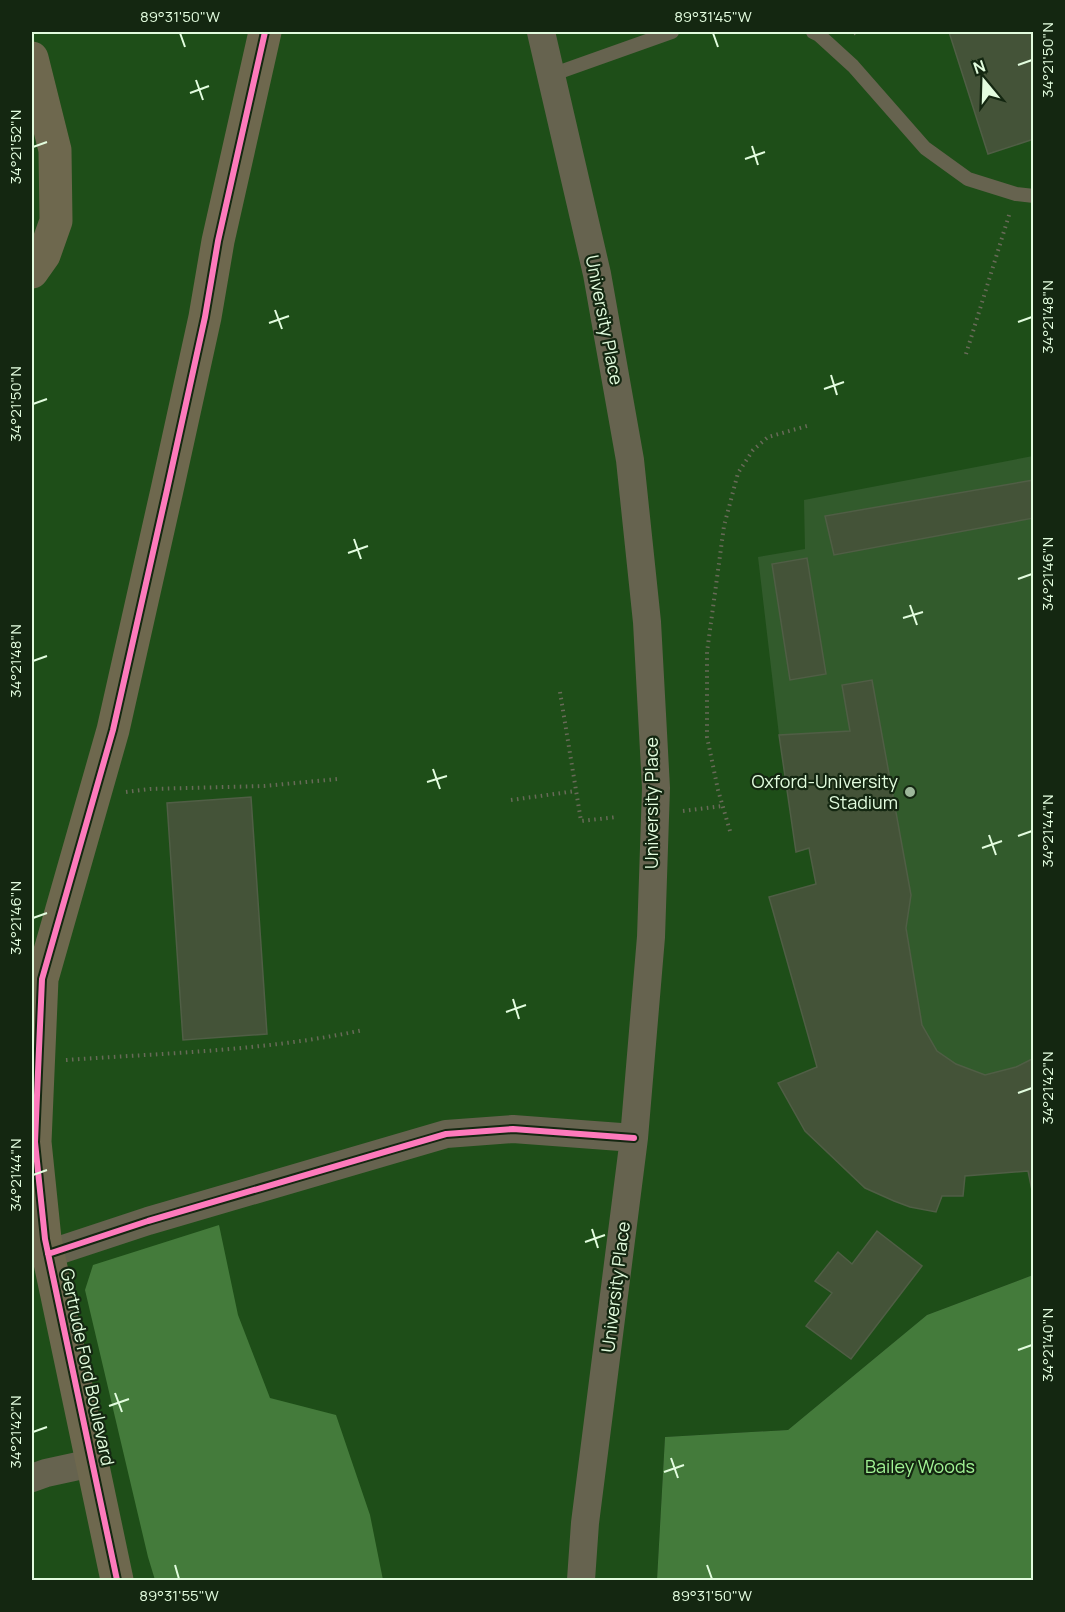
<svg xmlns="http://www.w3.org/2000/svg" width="1065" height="1612" font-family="Manrope,sans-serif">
	<rect width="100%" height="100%" fill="#213a1e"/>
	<!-- built -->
	<path fill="#1e4e18" d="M32,32H1033V1275L927,1315L788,1430L665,1437L657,1580H32Z"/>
	<!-- green -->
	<path fill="#325b2c" d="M1033,456V1200L1028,1171L965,1176L963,1196H942L936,1212L910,1207L865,1188L805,1131L778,1083L817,1067L769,897L816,884L809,849L796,852L779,735L758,557L805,549L804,500Z"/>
	<!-- forest -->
	<path fill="#447b3b" d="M219,1225L238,1315L270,1398L336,1415L370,1515L383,1580H155L148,1557L85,1290L93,1265Z
		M1033,1275V1580H657L665,1437L788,1430L927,1315Z"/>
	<!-- building -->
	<path fill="#445338" stroke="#505e45" stroke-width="1.5" d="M949,32H1033L1034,139L988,154Z
		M1034,480V518L834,555L825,516Z
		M807,558L826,674L790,680L772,564Z
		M872,680L911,895L906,928L922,1025L937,1051L956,1064L985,1075L1016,1067L1034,1058V1200L1028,1171L965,1176L963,1196H942L936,1212L910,1207L894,1201L865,1188L805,1131L778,1083L817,1067L769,897L816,884L809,848L796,852L779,735L850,731L842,685Z
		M251,797L267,1034L183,1040L167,803Z
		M877,1231L922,1266L851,1359L806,1326L832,1293L815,1281L838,1252L852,1264Z"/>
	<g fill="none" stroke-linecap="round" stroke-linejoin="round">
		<!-- path -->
		<path stroke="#686a58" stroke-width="4" stroke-dasharray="1.5 4.5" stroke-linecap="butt" d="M849,32L850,34L860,32
			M966,354L1010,212
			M560,692L581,821L617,817
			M126,792L150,789L264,786L338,779
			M511,800L576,791
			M683,811L723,806
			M730,831L718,790L707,737V652L724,526L738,473L753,450L768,437L807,426
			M66,1060C165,1053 266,1051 363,1030"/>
		<!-- lane -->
		<path stroke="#66634f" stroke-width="14" d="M813,32L819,35L853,66L925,148L968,179L1016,194L1034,196
			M551,75L672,32"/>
		<!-- street -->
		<path stroke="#66634f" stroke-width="28" d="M541,32L597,274L630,460L647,622L656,788L651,937L634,1138L585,1523L581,1580
			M48,1254L148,1221L446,1134L513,1129L634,1138
			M32,1478L46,1473L92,1463"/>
		<!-- secondary -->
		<path stroke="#6e684e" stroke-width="33" d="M32,58L55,150L56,221L44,255L32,272
			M117,1580L45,1239L35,1142L42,979L113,730L167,490L205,317L218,241L265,32"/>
		<defs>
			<path id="cycleway" d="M48,1254L148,1221L446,1134L513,1129L634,1138
				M117,1580L45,1239L35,1142L42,979L113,730L167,490L205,317L218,241L265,32"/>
		</defs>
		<!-- cycleway casing -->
		<use href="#cycleway" stroke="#142711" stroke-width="10"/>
		<!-- cycleway -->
		<use href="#cycleway" stroke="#fd7abc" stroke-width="6"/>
	</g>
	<!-- ticks -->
	<path fill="none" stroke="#e2fcde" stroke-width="2" d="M180,33L185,47M713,33L718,47M1018,65L1032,60M196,80L203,100M190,93L209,86M752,146L758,165M33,147L47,142M745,159L765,152M275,310L282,329M1018,322L1032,317M269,323L289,316M831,375L837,395M824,389L844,382M33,404L47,399M354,539L361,559M348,553L368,546M1018,579L1032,574M910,605L917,625M903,618L923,612M33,661L47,656M433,769L440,789M427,782L447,776M989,835L996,855M1018,836L1032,831M982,848L1002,841M33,918L47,913M513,999L519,1019M506,1012L526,1005M1018,1093L1032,1088M33,1175L47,1170M592,1229L598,1248M585,1242L605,1235M1018,1350L1032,1345M115,1393L122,1412M109,1406L129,1399M33,1432L47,1427M671,1458L678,1478M664,1472L684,1465M175,1565L179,1579M707,1565L712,1579"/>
	<!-- markers -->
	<circle fill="#9eb89b" stroke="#142711" stroke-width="2" cx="910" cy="792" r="6"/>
	<g text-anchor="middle" stroke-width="4.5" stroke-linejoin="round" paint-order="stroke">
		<!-- street labels -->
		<g font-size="18" fill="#e2fcde" stroke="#142711">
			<text transform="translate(604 320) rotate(79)" y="6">University Place</text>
			<text transform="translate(652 803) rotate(-90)" y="6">University Place</text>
			<text transform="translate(616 1287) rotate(-83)" y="6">University Place</text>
			<text transform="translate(87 1367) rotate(78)" y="6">Gertrude Ford Boulevard</text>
		</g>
		<!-- poi labels -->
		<g font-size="18" fill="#e2fcde" stroke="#142711" text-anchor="end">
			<text x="898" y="788">Oxford-University<tspan x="898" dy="21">Stadium</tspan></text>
		</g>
		<!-- park labels -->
		<g font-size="18" fill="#a2f495" stroke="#142711">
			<text x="920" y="1473">Bailey Woods</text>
		</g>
	</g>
	<!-- border -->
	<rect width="1065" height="1612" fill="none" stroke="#142711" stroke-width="66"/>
	<!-- north arrow -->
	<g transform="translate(984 81) rotate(341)" stroke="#142711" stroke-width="4.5" paint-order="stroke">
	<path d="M0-4.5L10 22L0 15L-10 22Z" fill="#e2fcde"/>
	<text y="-9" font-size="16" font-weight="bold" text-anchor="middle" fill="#e2fcde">N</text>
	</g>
	<rect x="33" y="33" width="999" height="1546" fill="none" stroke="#e2fcde" stroke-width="2"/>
	<g font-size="15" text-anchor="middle" fill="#e2fcde">
		<text x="180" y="22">89°31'50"W</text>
		<text x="713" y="22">89°31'45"W</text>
		<text transform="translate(1048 60) rotate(-90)" y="5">34°21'50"N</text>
		<text transform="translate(16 147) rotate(-90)" y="5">34°21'52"N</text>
		<text transform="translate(1048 317) rotate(-90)" y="5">34°21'48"N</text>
		<text transform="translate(16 404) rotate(-90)" y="5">34°21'50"N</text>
		<text transform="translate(1048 574) rotate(-90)" y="5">34°21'46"N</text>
		<text transform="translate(16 661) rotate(-90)" y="5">34°21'48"N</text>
		<text transform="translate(1048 831) rotate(-90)" y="5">34°21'44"N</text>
		<text transform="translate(16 918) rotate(-90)" y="5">34°21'46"N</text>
		<text transform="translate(1048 1088) rotate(-90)" y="5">34°21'42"N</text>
		<text transform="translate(16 1175) rotate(-90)" y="5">34°21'44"N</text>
		<text transform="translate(1048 1345) rotate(-90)" y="5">34°21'40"N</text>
		<text transform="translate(16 1432) rotate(-90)" y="5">34°21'42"N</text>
		<text x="179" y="1601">89°31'55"W</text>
		<text x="712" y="1601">89°31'50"W</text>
	</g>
</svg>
